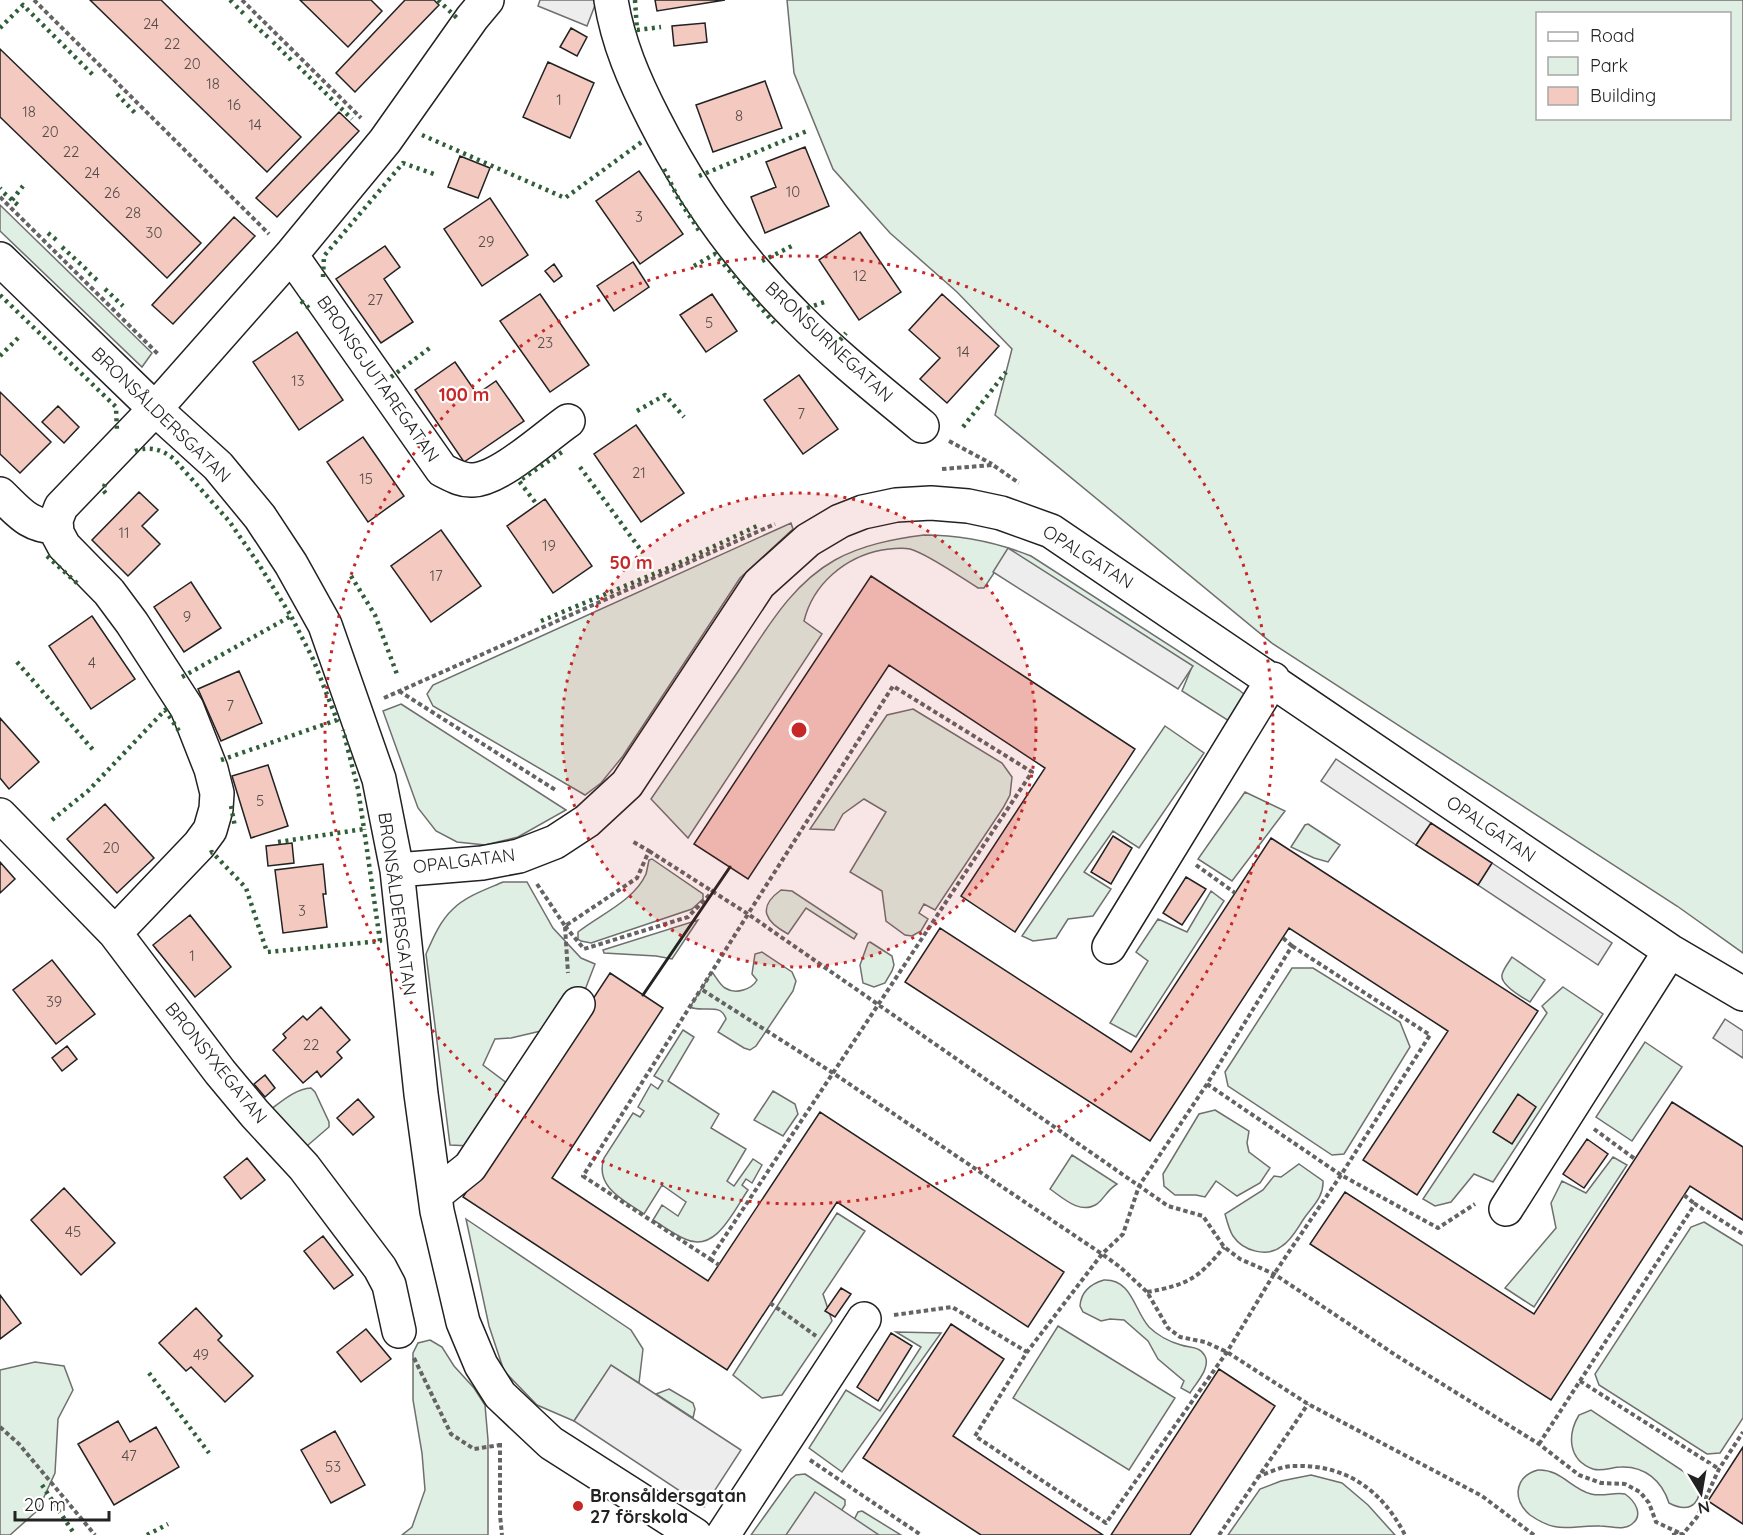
<svg xmlns="http://www.w3.org/2000/svg" width="1743" height="1535" font-family="Quicksand,sans-serif">
	<rect width="100%" height="100%" fill="#fff"/>
	<!-- green -->
	<path fill="#e0efe3" stroke="#6f6f6f" stroke-width="1.5" fill-rule="evenodd" d="M787,0H1743V953L1677,906L1273,644L995,415L1012,349L957,292L890,233L833,169L794,73ZM1538,14H1730V118H1538Z
		M0,205L152,353L142,367L0,231Z
		M791,523L793,529L740,578L623,756L601,783L585,795L433,706L427,694L433,685Z
		M924,535C961,535 996,542 1031,556L1239,690L1245,695L1232,723L1182,691L1191,669L1008,552L984,588H978C962,578 926,553 910,549C900,547 891,549 882,550C845,557 813,584 804,621L822,634L688,838L651,799C680,757 708,715 737,673C765,632 790,585 835,560C862,545 893,539 924,535Z
		M401,704L566,810L518,837L485,845L457,842L436,831L418,808L383,711Z
		M913,709L1002,763L1012,777L1010,795L1003,808L935,910L924,904L919,913L928,919L921,931L912,936L905,935L886,921L882,891L850,872L886,812L864,799L843,814L834,830L810,829L887,715Z
		M1165,726L1204,753L1139,848L1113,831L1084,872L1111,889L1093,916L1068,919L1056,938L1033,941L1022,936Z
		M1245,792L1285,811L1232,881L1198,859Z
		M1308,824L1340,845L1328,862L1314,858L1291,847L1305,825Z
		M652,859L703,894V899L692,909L591,943L581,941L578,939V932C599,915 634,901 646,874C647,870 648,865 649,860Z
		M503,882H527L553,928L581,958L595,964L583,995L545,1030L511,1038L495,1039L483,1065L508,1084L471,1146L450,1145L426,954C433,938 440,921 453,909C466,896 487,889 503,882Z
		M781,890L792,891L857,934L854,939L806,908L788,934C766,922 756,908 781,890Z
		M1211,891L1224,901L1136,1037L1110,1023L1148,961L1136,952L1158,919L1187,932Z
		M698,920L672,959L656,956L604,953L603,950Z
		M870,942L892,956L894,965L892,971L885,983L874,987L863,983L860,965L868,943Z
		M762,952L792,972L796,981L793,991L756,1046L750,1050L744,1048L718,1032L726,1019C721,1002 702,1013 690,1007L712,972C716,977 720,985 725,988C736,995 752,989 757,980L752,974L755,954Z
		M1512,957L1545,980L1530,1002C1523,998 1500,985 1502,975C1503,969 1509,962 1512,957Z
		M1292,968H1313L1400,1022L1410,1047L1344,1154L1332,1155L1228,1086L1225,1072Z
		M1563,987L1603,1014L1493,1182L1474,1174L1451,1202L1435,1206L1423,1199L1547,1013L1542,1006Z
		M683,1030L694,1037L668,1081L719,1114L711,1128L746,1149L727,1181L734,1186L753,1159L762,1165L752,1183L746,1179L742,1185L748,1190C734,1210 716,1254 685,1239C674,1234 663,1226 653,1220L662,1205L678,1216L686,1202L662,1185L644,1214C625,1201 594,1187 604,1158L633,1113L640,1117L644,1111L638,1107L651,1084L658,1089L663,1081L654,1076Z
		M1645,1042L1682,1067L1632,1141L1596,1117Z
		M311,1088L315,1092L329,1122V1127L300,1152L267,1112C280,1103 294,1089 311,1088Z
		M773,1091L795,1104L798,1114L783,1136L754,1120Z
		M1215,1110L1249,1131L1247,1143L1249,1152L1270,1168L1260,1183L1237,1196L1216,1181L1205,1197L1196,1195H1175L1164,1186L1163,1174L1199,1114Z
		M1072,1155L1117,1184C1106,1191 1105,1198 1097,1204C1080,1215 1063,1198 1050,1189Z
		M1613,1157L1627,1165L1534,1307L1505,1288L1556,1228L1551,1203L1562,1181L1586,1193Z
		M1299,1164L1323,1181C1324,1196 1313,1206 1305,1217C1298,1227 1292,1240 1282,1246C1267,1258 1243,1251 1233,1236C1229,1230 1227,1221 1225,1214L1263,1190L1274,1176L1281,1177Z
		M837,1213L865,1231L823,1294L832,1321L782,1395L762,1398L733,1375Z
		M466,1219L631,1330L643,1349L639,1383L611,1366L574,1421L537,1405L504,1371L489,1326Z
		M1704,1222L1743,1246V1418L1720,1453L1707,1454L1599,1385L1595,1374L1691,1227Z
		M1104,1280C1132,1279 1134,1310 1149,1327C1157,1335 1170,1342 1181,1345C1190,1348 1200,1346 1205,1356C1211,1368 1196,1383 1190,1393L1181,1388L1184,1381L1158,1359L1148,1341L1124,1320L1110,1319L1101,1321L1083,1312L1080,1306C1081,1292 1090,1284 1104,1280Z
		M1058,1326L1175,1398L1129,1470L1013,1398Z
		M896,1332L941,1333L842,1472L809,1448L846,1390L880,1411L921,1347Z
		M430,1340L442,1347L454,1366L474,1388L485,1405L488,1440V1535H402L412,1527L425,1490L422,1453L413,1400V1353L418,1343Z
		M35,1362L64,1366L73,1390L58,1419L55,1473L38,1510L10,1535H0V1370Z
		M669,1389L693,1403L695,1409L693,1418L656,1394Z
		M1591,1410L1695,1479L1700,1487C1699,1508 1686,1512 1669,1503C1662,1481 1645,1466 1621,1467C1612,1467 1602,1472 1593,1469C1568,1460 1567,1435 1579,1415Z
		M1538,1470C1561,1469 1571,1489 1591,1494C1603,1497 1614,1492 1625,1494C1635,1501 1644,1515 1632,1524C1624,1531 1610,1526 1600,1526C1569,1525 1559,1535 1530,1515C1523,1509 1518,1502 1518,1492C1519,1479 1527,1473 1538,1470Z
		M805,1474L845,1500V1505L840,1513L790,1535H751L791,1479L796,1475Z
		M1311,1475L1342,1483L1368,1505L1395,1535H1228L1260,1489L1281,1481Z
		M862,1511L901,1535H869L852,1524L858,1512Z"/>
	<!-- parking -->
	<path fill="#ededed" stroke="#6f6f6f" stroke-width="1.5" d="M540,0H597L587,26L538,6Z
		M1008,548L1193,666L1178,689L993,572Z
		M1336,759L1431,823L1416,845L1321,781Z
		M1492,863L1612,943L1598,965L1478,885Z
		M1725,1019L1743,1031V1058L1713,1038Z
		M611,1365L741,1450L704,1507L574,1421Z
		M815,1492L879,1535H786Z"/>
	<!-- building -->
	<path fill="#f3c9c0" stroke="#222" stroke-width="1.5" d="M90,0H161L301,137L267,172Z
		M300,0H371L382,11L348,47Z
		M405,0H434L439,5L355,92L336,73Z
		M655,0H725L657,11Z
		M705,23L707,42L674,46L672,26Z
		M571,28L587,37L577,56L560,47Z
		M0,49L201,243L167,278L0,117Z
		M548,62L594,83L570,138L523,117Z
		M765,81L782,128L713,152L696,105Z
		M339,112L359,131L277,217L256,198Z
		M805,147L829,206L765,233L751,197L776,187L766,162Z
		M460,156L490,168L478,198L448,187Z
		M639,171L683,234L640,264L596,201Z
		M490,198L528,255L482,286L444,229Z
		M234,217L255,236L173,324L152,305Z
		M860,232L901,292L859,320L819,260Z
		M385,246L400,267L384,279L413,322L381,343L336,279Z
		M633,262L649,287L614,311L597,286Z
		M554,264L562,276L554,282L545,271Z
		M540,294L589,365L550,392L500,321Z
		M712,294L737,331L706,352L680,315Z
		M942,294L999,346L947,403L920,379L940,358L909,330Z
		M297,332L343,400L299,430L253,362Z
		M455,362L477,394L496,381L524,421L464,462L415,390Z
		M799,375L838,429L803,454L764,400Z
		M0,392L51,442L20,473L0,454Z
		M58,406L79,427L64,443L42,422Z
		M636,425L684,493L641,522L594,454Z
		M363,437L404,496L368,522L327,462Z
		M139,492L158,510L142,526L160,544L128,576L92,540Z
		M545,499L592,566L553,593L507,526Z
		M441,530L481,586L431,622L391,566Z
		M871,576L1135,749L1015,932L961,896L1045,768L889,665L748,879L694,844Z
		M191,582L221,628L184,652L154,607Z
		M92,616L135,679L91,709L49,646Z
		M239,671L262,723L221,741L198,689Z
		M0,718L39,762L9,789L0,778Z
		M268,765L288,826L251,838L232,776Z
		M105,804L154,858L117,893L67,839Z
		M1431,823L1492,863L1478,885L1416,845Z
		M1113,836L1132,848L1111,884L1091,872Z
		M1271,838L1538,1011L1417,1195L1363,1160L1448,1031L1289,928L1150,1141L905,982L940,928L1131,1052Z
		M292,843L294,863L268,866L266,846Z
		M0,862L15,879L0,893Z
		M323,864L326,894H323L327,927L283,933L275,870Z
		M1186,877L1206,889L1182,925L1163,913Z
		M190,915L231,967L195,997L153,945Z
		M52,960L95,1014L56,1044L13,990Z
		M610,973L663,1008L552,1178L708,1281L820,1112L1064,1272L1028,1327L837,1202L727,1370L463,1197Z
		M321,1007L350,1040L337,1052L342,1058L321,1077L317,1071L303,1083L273,1050L286,1038L283,1034L303,1016L307,1020Z
		M67,1046L77,1059L62,1071L52,1058Z
		M265,1075L275,1088L265,1097L254,1084Z
		M1518,1094L1536,1107L1512,1144L1493,1132Z
		M358,1099L374,1117L353,1135L337,1118Z
		M1672,1102L1743,1147V1220L1690,1186L1551,1400L1310,1244L1345,1192L1534,1314Z
		M1587,1139L1608,1154L1584,1188L1563,1174Z
		M247,1158L265,1180L241,1199L224,1177Z
		M64,1188L115,1243L81,1275L31,1220Z
		M323,1236L353,1275L334,1289L304,1251Z
		M841,1288L851,1294L835,1317L825,1311Z
		M0,1295L21,1323L0,1339Z
		M196,1308L222,1336L218,1340L253,1376L225,1402L191,1367L186,1371L159,1343Z
		M951,1324L1004,1359L953,1436L1103,1535H981L863,1458Z
		M366,1329L391,1359L361,1382L337,1352Z
		M891,1333L912,1346L878,1401L857,1387Z
		M1219,1369L1275,1406L1190,1535H1111Z
		M118,1421L130,1442L156,1427L179,1467L114,1505L78,1444Z
		M335,1431L365,1485L331,1503L301,1450Z
		M1743,1447V1524L1708,1501Z"/>
	<g fill="none" stroke-linecap="round" stroke-linejoin="round">
		<defs>
			<path id="minor" d="M611,0C618,43 634,80 654,119C691,192 740,261 798,318C837,357 880,391 922,426
				M291,255L442,470C452,475 462,481 473,480C500,479 545,437 568,421
				M0,259L155,409L218,466L260,517L291,564L325,625L379,779L397,870L421,1094L437,1211L463,1322L481,1365L500,1395L551,1443L695,1535
				M0,494C19,512 28,526 56,527
				M0,815L115,933L220,1072L255,1114L304,1167L380,1268L389,1285L399,1331
				M397,870L482,863L519,856L555,842L587,821L627,784L759,584L808,540L840,521L863,512L896,505L931,503L968,506L1001,513L1051,531L1670,951L1743,994
				M115,933L199,845L210,830L216,809L217,793L211,769L187,708L132,623L109,592L64,546L57,533L56,520L61,507L155,409L291,255L385,141L472,18L487,0
				M1109,947L1273,679
				M435,1195L470,1167L578,1004
				M1506,1209L1670,951
				M723,1535L864,1319"/>
		</defs>
		<!-- minor casing -->
		<use href="#minor" stroke="#222" stroke-width="36"/>
		<!-- path -->
		<path stroke="#646464" stroke-width="4" stroke-dasharray="4.5 3" stroke-linecap="butt" d="M34,0L269,234
			M242,0L361,118
			M0,197L159,355
			M949,441L992,464
			M942,469L993,465L1019,483
			M399,691L557,791
			M384,698L775,524
			M649,851L748,914L893,686L1032,772L710,1259L583,1176L701,989
			M1196,865L1235,893
			M537,884L565,926L637,878L649,851L632,841
			M565,926L584,949L688,917L714,890
			M565,927L568,973
			M1283,938L1292,946
			M1292,946L1430,1035L1341,1175L1274,1274L1227,1352L1106,1523L975,1436L1027,1352L1102,1254L1123,1234L1139,1186L1207,1084Z
			M1207,1084L1341,1175L1438,1228L1475,1204
			M1594,1129L1635,1159
			M1684,1195L1695,1204
			M710,1259L719,1265
			M1147,1292C1187,1285 1198,1279 1224,1247
			M770,1303L816,1336
			M894,1315L952,1307L1027,1352
			M414,1358L451,1434L474,1449L500,1445
			M1580,1381L1719,1469
			M0,1427L19,1444L95,1535
			M500,1443V1515L502,1535
			M1539,1444L1695,1204L1743,1234
			M810,1460L921,1535
			M1257,1477C1268,1473 1282,1466 1293,1466C1346,1464 1382,1490 1405,1535
			M1219,1535L1308,1404
			M1534,1535L1482,1496L1308,1404L1227,1352L1205,1342L1180,1337L1168,1328L1147,1292L1120,1267L1102,1254L833,1073L701,989L748,914L1168,1206L1203,1216L1224,1247L1240,1259L1274,1274L1397,1356L1539,1444L1579,1475L1601,1483L1625,1484L1640,1492L1649,1503L1656,1522L1684,1535
			M1672,1535L1683,1534L1697,1517L1719,1469L1743,1432"/>
		<!-- minor -->
		<use href="#minor" stroke="#fff" stroke-width="33"/>
		<!-- hedge -->
		<path stroke="#2f5e38" stroke-width="4.5" stroke-dasharray="3 4.5" stroke-linecap="butt" d="M230,0L233,3
			M438,0L457,18
			M635,0L637,30L661,27
			M236,6L246,16
			M249,20L270,39
			M0,28L23,5L94,76
			M273,42L293,62
			M298,66L352,119
			M117,94L135,113
			M422,135L565,198L643,141
			M664,169L679,200L700,232
			M699,176L807,131
			M0,188L1,189
			M4,193L19,206
			M12,200L23,186
			M48,233L59,242
			M62,247L87,270
			M762,261L794,245
			M694,266L715,254L774,323
			M89,273L99,282
			M323,277L324,256L403,163L434,174
			M105,289L123,306
			M0,295L116,407L117,432
			M301,301L310,309
			M807,308L827,301
			M840,340L846,333
			M0,356L20,336
			M391,377L431,347
			M637,411L665,395L684,417
			M963,427L1006,372
			M135,451C149,446 162,449 174,459L229,521L258,563L291,616L182,677
			M580,467L643,553
			M105,484L103,490L108,496
			M535,502L519,481L565,450
			M47,556L79,585
			M351,576L375,615L398,677
			M541,621L668,568L759,525
			M17,662L94,751
			M221,760L337,720L313,659L291,616
			M231,806L235,827
			M52,820L89,790L165,710L179,731
			M278,842L364,829L358,789L343,730
			M210,853L212,852L246,888L267,952L380,941L364,829
			M149,1373L209,1453
			M42,1485L75,1535
			M147,1535L168,1524"/>
		<!-- wall -->
		<path stroke="#222" stroke-width="3" d="M643,995L730,867"/>
	</g>
	<!-- distance rings -->
	<circle cx="799" cy="730" r="237" fill="#c62828" fill-opacity=".12"/>
	<g fill="none" stroke="#c62828" stroke-width="3" stroke-dasharray="3 6">
		<circle cx="799" cy="730" r="237"/>
		<circle cx="799" cy="730" r="474"/>
	</g>
	<!-- markers -->
	<circle fill="#c62828" stroke="#fff" stroke-width="2" cx="578" cy="1506" r="6"/>
	<g text-anchor="middle" stroke-width="4.5" stroke-linejoin="round" paint-order="stroke">
		<!-- number labels -->
		<g font-size="15" fill="#564c4a">
			<text x="151" y="29">24</text>
			<text x="172" y="49">22</text>
			<text x="192" y="69">20</text>
			<text x="213" y="89">18</text>
			<text x="559" y="105">1</text>
			<text x="234" y="110">16</text>
			<text x="29" y="117">18</text>
			<text x="739" y="121">8</text>
			<text x="255" y="130">14</text>
			<text x="50" y="137">20</text>
			<text x="71" y="157">22</text>
			<text x="92" y="178">24</text>
			<text x="793" y="197">10</text>
			<text x="112" y="198">26</text>
			<text x="133" y="218">28</text>
			<text x="639" y="222">3</text>
			<text x="154" y="238">30</text>
			<text x="486" y="247">29</text>
			<text x="860" y="281">12</text>
			<text x="375" y="305">27</text>
			<text x="709" y="328">5</text>
			<text x="545" y="348">23</text>
			<text x="963" y="357">14</text>
			<text x="298" y="386">13</text>
			<text x="801" y="419">7</text>
			<text x="639" y="478">21</text>
			<text x="366" y="484">15</text>
			<text x="124" y="538">11</text>
			<text x="549" y="551">19</text>
			<text x="436" y="581">17</text>
			<text x="187" y="622">9</text>
			<text x="92" y="668">4</text>
			<text x="230" y="711">7</text>
			<text x="260" y="806">5</text>
			<text x="111" y="853">20</text>
			<text x="302" y="916">3</text>
			<text x="192" y="961">1</text>
			<text x="54" y="1007">39</text>
			<text x="311" y="1050">22</text>
			<text x="73" y="1237">45</text>
			<text x="201" y="1360">49</text>
			<text x="129" y="1461">47</text>
			<text x="333" y="1472">53</text>
		</g>
		<!-- street labels -->
		<g font-size="18" fill="#222" stroke="#fff">
			<text transform="translate(829 342) rotate(43)" y="6">BRONSURNEGATAN</text>
			<text transform="translate(378 379) rotate(55)" y="6">BRONSGJUTAREGATAN</text>
			<text transform="translate(161 415) rotate(44)" y="6">BRONSÅLDERSGATAN</text>
			<text transform="translate(1088 557) rotate(32)" y="6">OPALGATAN</text>
			<text transform="translate(1491 829) rotate(34)" y="6">OPALGATAN</text>
			<text transform="translate(464 861) rotate(-7)" y="6">OPALGATAN</text>
			<text transform="translate(397 904) rotate(82)" y="6">BRONSÅLDERSGATAN</text>
			<text transform="translate(216 1063) rotate(51)" y="6">BRONSYXEGATAN</text>
		</g>
		<!-- poi labels -->
		<g font-size="18" font-weight="bold" fill="#222" stroke="#fff" text-anchor="start">
			<text x="590" y="1502">Bronsåldersgatan<tspan x="590" dy="21">27 förskola</tspan></text>
		</g>
	</g>
	<circle cx="799" cy="730" r="9" fill="#c62828" stroke="#fff" stroke-width="3"/>
	<g font-size="18" text-anchor="middle" font-weight="bold" fill="#c62828" stroke="#fff" stroke-width="4.5" stroke-linejoin="round" paint-order="stroke">
		<text x="464" y="401">100 m</text>
		<text x="631" y="569">50 m</text>
	</g>
	<!-- legend -->
	<rect x="1536" y="12" width="195" height="108" fill="#ffffff" stroke="#a7a7a7" stroke-width="1.5"/>
	<rect x="1548" y="32" width="30" height="9" fill="#ffffff" stroke="#a7a7a7" stroke-width="1.5"/>
	<text x="1590" y="42" font-size="18" fill="#222222">Road</text>
	<rect x="1548" y="57" width="30" height="18" fill="#e0efe3" stroke="#a7a7a7" stroke-width="1.5"/>
	<text x="1590" y="72" font-size="18" fill="#222222">Park</text>
	<rect x="1548" y="87" width="30" height="18" fill="#f3c9c0" stroke="#a7a7a7" stroke-width="1.5"/>
	<text x="1590" y="102" font-size="18" fill="#222222">Building</text>
	<!-- north arrow -->
	<g transform="translate(1701 1493) rotate(169)" stroke="#ffffff" stroke-width="4.5" paint-order="stroke">
	<path d="M0-4.5L10 22L0 15L-10 22Z" fill="#222222"/>
	<text y="-9" font-size="16" font-weight="bold" text-anchor="middle" fill="#222222">N</text>
	</g>
	<!-- scale -->
	<path d="M15 1511v9h94v-9" fill="none" stroke="#222222" stroke-width="3"/>
	<text x="24" y="1511" font-size="18" fill="#222222" stroke="#ffffff" stroke-width="4.5" paint-order="stroke">20 m</text>
</svg>
